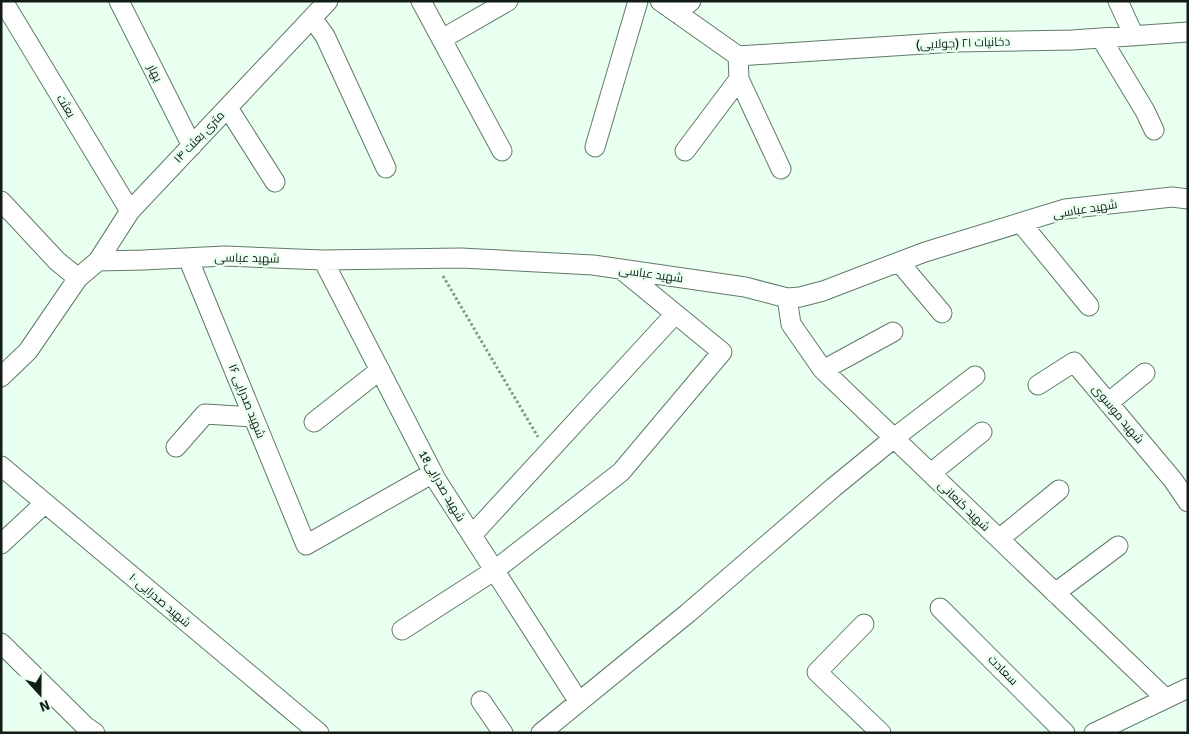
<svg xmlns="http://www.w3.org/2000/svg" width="1189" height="734" font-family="Signika,Cairo,sans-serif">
	<rect width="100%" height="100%" fill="#e9ffef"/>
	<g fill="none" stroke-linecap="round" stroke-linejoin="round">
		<defs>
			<path id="minor" d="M3,1L130,211
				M119,1L192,146
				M421,1L502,151
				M660,1L738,56
				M1118,1L1134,36
				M677,13L691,1
				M312,18L325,36L386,168
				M1101,38L1145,111L1154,130
				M442,39L508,1
				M738,56L955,42L1072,40L1188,32
				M738,56L739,79L781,169
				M228,108L275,182
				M595,147L638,1
				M685,151L739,79
				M1,201L57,261L78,278
				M1021,223L1089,306
				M188,258L306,545L433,473
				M323,260L437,481L579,702
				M98,261L143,260L225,256L323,260L461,258L593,265L745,287L787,298L800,297L823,291L925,252L1065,209L1172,197L1188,199
				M899,262L942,313
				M787,298L791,324L823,370L1165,698
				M823,370L893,332
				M1,377L28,351L78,278L98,261L130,211L328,1
				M1038,385L1074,362L1173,480L1188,502
				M1108,403L1145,373
				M314,422L380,370
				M176,447L205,414L253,417
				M1,466L319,733
				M931,473L982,432
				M472,535L675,314
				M999,539L1059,490
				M1,544L45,503
				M1055,593L1118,546
				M940,608L1065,733
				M864,624L817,672L881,733
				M402,630L495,570L621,472L722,352L622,270
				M1,643L85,726L95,733
				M481,701L503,733
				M541,733L688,613L834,487L894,438L975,376
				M1094,733L1188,688"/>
		</defs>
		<!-- minor casing -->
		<use href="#minor" stroke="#627a69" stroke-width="21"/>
		<!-- path -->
		<path stroke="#87978c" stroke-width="3" stroke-dasharray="2.5 2.5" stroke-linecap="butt" d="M443,276L538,437"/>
		<!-- minor -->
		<use href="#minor" stroke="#fff" stroke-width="19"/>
	</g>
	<g text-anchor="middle" stroke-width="5" stroke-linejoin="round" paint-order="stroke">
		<!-- street labels -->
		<g font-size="12" fill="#131d17" stroke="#e9ffef">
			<text transform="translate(963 43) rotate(-2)" y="4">دخانیات ۲۱ (جولایی)</text>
			<text transform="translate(155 73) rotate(63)" y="4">بهار</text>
			<text transform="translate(66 106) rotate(59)" y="4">بعثت</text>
			<text transform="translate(199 137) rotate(-46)" y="4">۱۴ متری بعثت</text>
			<text transform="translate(1085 209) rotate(-9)" y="4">شهید عباسی</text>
			<text transform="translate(247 258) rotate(1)" y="4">شهید عباسی</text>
			<text transform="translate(651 274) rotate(8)" y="4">شهید عباسی</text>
			<text transform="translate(247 401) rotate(68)" y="4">شهید صدرایی ۱۶</text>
			<text transform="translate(1118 414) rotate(50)" y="4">شهید موسوی</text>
			<text transform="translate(442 486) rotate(60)" y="4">شهید صدرایی18</text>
			<text transform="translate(964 506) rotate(44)" y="4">شهید کنعانی</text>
			<text transform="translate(160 600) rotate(40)" y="4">شهید صدرایی ۱۰</text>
			<text transform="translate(1003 670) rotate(45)" y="4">سعادت</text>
		</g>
	</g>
	<!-- border -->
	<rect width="1189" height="734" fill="none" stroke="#131d17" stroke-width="5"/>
	<!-- north arrow -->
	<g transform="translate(40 694) rotate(159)" stroke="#e9ffef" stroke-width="4" paint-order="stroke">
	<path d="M0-4L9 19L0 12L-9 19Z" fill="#131d17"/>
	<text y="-8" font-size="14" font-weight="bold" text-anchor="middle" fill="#131d17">N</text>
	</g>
</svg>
